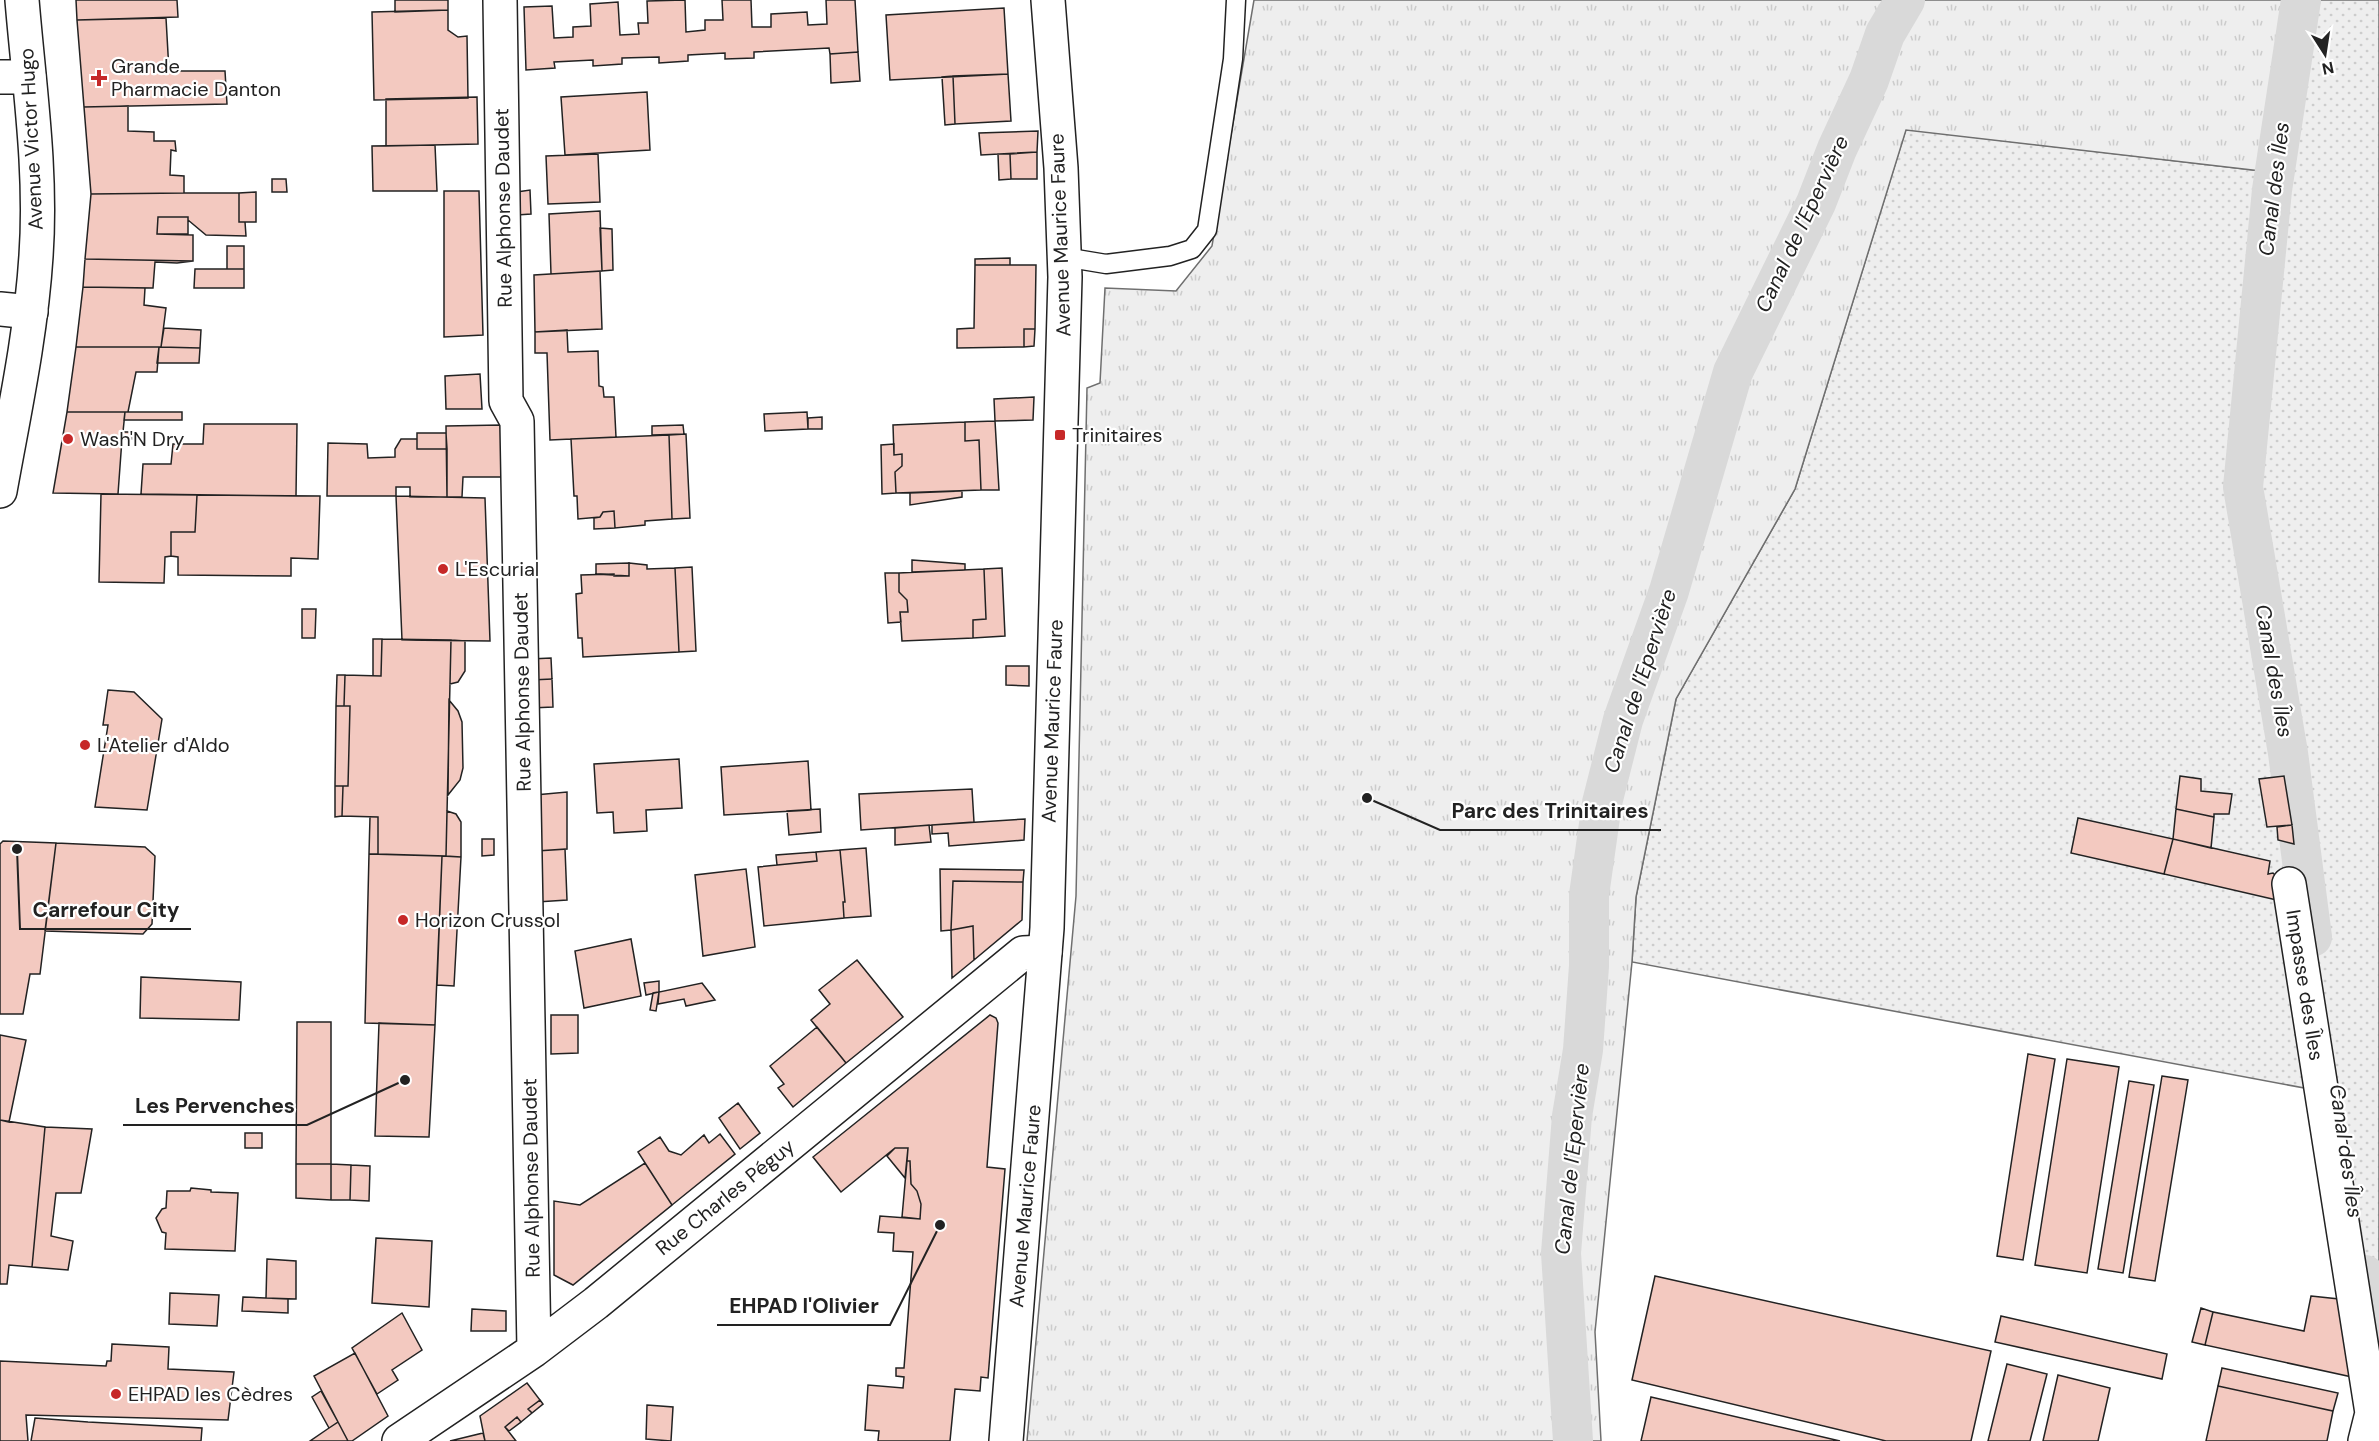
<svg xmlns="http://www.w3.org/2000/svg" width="2379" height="1441" font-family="'DM Sans',sans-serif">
	<defs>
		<pattern id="grass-dots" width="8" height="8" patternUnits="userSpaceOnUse" patternTransform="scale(1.5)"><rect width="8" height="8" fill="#eee"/><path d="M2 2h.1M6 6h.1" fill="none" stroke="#ccc" stroke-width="1.8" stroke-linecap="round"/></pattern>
		<pattern id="park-tufts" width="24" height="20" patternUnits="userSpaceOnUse" patternTransform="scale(1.5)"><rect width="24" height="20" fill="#eee"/><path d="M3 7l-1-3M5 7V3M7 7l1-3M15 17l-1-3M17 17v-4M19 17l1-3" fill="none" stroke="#ccc"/></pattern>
	</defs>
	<rect width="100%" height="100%" fill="#fff"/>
	<!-- grass -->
	<path fill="url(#grass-dots)" stroke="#6f6f6f" stroke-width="1.5" d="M2298,0H2379V1372L2359,1287L2304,1088L1632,962L1636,897L1676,699L1795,489L1906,129L2286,174Z"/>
	<!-- park -->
	<path fill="url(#park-tufts)" stroke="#6f6f6f" stroke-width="1.5" d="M1254,0H2298L2287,174L1906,130L1795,489L1676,699L1636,897L1632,962L1595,1332L1601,1441H1027L1076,896L1087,388L1100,383L1105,288L1176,291L1212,246Z"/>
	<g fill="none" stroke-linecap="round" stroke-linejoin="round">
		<!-- canal -->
		<path stroke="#d9d9d9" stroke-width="40" d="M2301,0L2272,190L2243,487L2288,753L2312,937
			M2365,1275L2373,1321L2379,1339
			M1573,1441L1561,1253L1572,1116L1583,1050L1589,966V895L1602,803L1623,720L1669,591L1733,372L1816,203L1837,149L1869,80L1885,34L1905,0"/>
	</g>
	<!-- building -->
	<path fill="#f3c9c0" stroke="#222" stroke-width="1.5" d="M76,0H177L178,17L77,20Z
		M395,0H448V10L395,12Z
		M685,0L686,32L705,30V20H723L722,0H751L752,27H771V14L807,12L808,25L827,24L826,0H855L858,52L830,54L829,48L754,52V58L725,59V53L688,55V61L659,63V57L622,58V64L593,66V60L554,62L555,68L526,70L524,7L552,6L554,38L573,37V27L591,26L590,4L618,2L620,35L639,34L638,23H648L647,1Z
		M1004,8L1008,74L890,80L886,15Z
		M448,10V30L458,37L467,36L468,98L374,100L372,12Z
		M166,18L169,71H225L227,104L84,107L77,20Z
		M858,52L860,81L831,83L830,54Z
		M1008,74L1011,121L955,124L953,76Z
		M953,76L955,124L945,125L942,77Z
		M647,92L650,150L565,155L561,97Z
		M477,97L478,144L386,146V99Z
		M128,106V131L154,132V141H175L176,151L171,150L170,175L184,176V193L91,194L84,107Z
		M1038,131L1037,152L981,155L979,133Z
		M435,145L437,191H373L372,146Z
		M1037,152V179H1011L1010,154Z
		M598,154L600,202L548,204L546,156Z
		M998,154H1010L1011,179L999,180Z
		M272,179H286L287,192H272Z
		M530,190L531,214L517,215V192Z
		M444,191H479L483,335L444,337Z
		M256,192V222H239V193Z
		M184,193H239V222H245L246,236L206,235L188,220V217H158L157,234L193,235V261L85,259L91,194Z
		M600,211L602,271L551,274L549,214Z
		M158,217H188V234H157Z
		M600,228L612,229L613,270L602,271Z
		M227,246H244V269H227Z
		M1010,258V265H975V259Z
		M85,259L193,261L177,263L155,262L153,288L83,287Z
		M975,265H1036L1035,329H1024V347L957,348V329L974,328Z
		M195,269H244V288H194Z
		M600,271L602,329L535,332L534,275Z
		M83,287L145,288L144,305L166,308L161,347H76Z
		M164,328L201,330L200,348L161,347Z
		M1024,329H1035L1034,346L1024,347Z
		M567,330L568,352L598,351L599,386L603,387L604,397H614L616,437L550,440L547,353H535V332Z
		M76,347H159L157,372H136L128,412H67Z
		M159,347L200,348L199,363H157Z
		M480,374L482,409H446L445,376Z
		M1034,397L1033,420L995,421L994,399Z
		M67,412H125L123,432H132V439H122L118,494L53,493Z
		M125,412H182V420H124Z
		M807,412L808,429L765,431L764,414Z
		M822,417V429H808V418Z
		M995,421L999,490H981L979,440L965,441V422Z
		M965,422V441L979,440L981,490L896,493L895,472L902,466V454L894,455L893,425Z
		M204,424H297L296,496L141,494L143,464H171L173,444H203Z
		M501,425L503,477H463L462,497H447L446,426Z
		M683,425L684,434L652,435V426Z
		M417,433H446L447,449H417Z
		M686,434L690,518L672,519L669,435Z
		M669,435L672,519L645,521V525L615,528L614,511L603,512L600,517L578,519L577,496H574L571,439Z
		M401,439H417V449H447V497H410V487H396V496H327L328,443L367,444L368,458L395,457V449Z
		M894,444V455L902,454V466L895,472L896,493L882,494L881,445Z
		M962,491V497L910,505V493Z
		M101,494L197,495L195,532H171V556L165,557L164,583L99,582Z
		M197,495L320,496L318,559L291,558V576L178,575V557L171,556V532H195Z
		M396,496L485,498L490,641L402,640Z
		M614,511L615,528L594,529V518L600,517L603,512Z
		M912,560L965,564V570L912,572Z
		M629,563L647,565V569L675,568L679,652L583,657L582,638H578L576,594L582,593L581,575L614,574V576H629Z
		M629,563V576L596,574V564Z
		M692,567L696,651L679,652L675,568Z
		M1002,568L1005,636L973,638V620L986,619L984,569Z
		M984,569L986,619L973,620V638L902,641L900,612H908L907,600L899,592V573Z
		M885,573H899V592L907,600L908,612H900L901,622L888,623Z
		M302,609H316L315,638H302Z
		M373,639H382L381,676H373Z
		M382,639L451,640L446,856L378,854V817L342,816L343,786H348L350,706H344L345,675L381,676Z
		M451,640L465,641V671L458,682L450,684Z
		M551,658L552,679L531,680L530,659Z
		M1006,666H1029V686L1006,685Z
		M337,675H345L344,706H336Z
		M552,679L553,707L531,708V680Z
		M108,690L134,692L162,719L147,810L95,807L108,725H103Z
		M449,700L458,711L462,722L463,768L460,780L448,795Z
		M336,706H350L348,786H335Z
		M679,759L682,808L646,810L647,831L614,833L613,812L597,813L594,764Z
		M808,761L811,810L724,815L721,767Z
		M2180,776L2201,779V791L2232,794L2229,814H2214V817L2176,809Z
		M2284,776L2292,825L2267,827L2259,779Z
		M335,786H343L342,816L335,817Z
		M972,789L974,822L861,830L859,794Z
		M567,792V849L537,851L535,795Z
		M820,809L821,832L789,835L787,811Z
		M2176,809L2214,817L2211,848L2173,839Z
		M447,811L456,814L461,822V857L446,856Z
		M370,817H378V854H369Z
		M2078,818L2173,839L2164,874L2071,853Z
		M1025,819L1024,840L949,846L948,833L932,834V825Z
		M929,825L931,842L895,845V828Z
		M2292,825L2294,844L2278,840L2277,827Z
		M482,839H494V855L482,856Z
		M2173,839L2270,861L2268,874L2273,873L2277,877L2281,901L2164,874Z
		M3,841L56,843L40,974H30L23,1014H0V844Z
		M56,843L145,847L155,856L152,924L143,934L45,931Z
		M866,848L871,916L844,918L843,902H845L840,850Z
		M565,849L567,900L537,902V851Z
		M840,850L845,902H843L844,918L764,926L758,867L817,861L816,852Z
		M816,852L817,861L777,865L776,855Z
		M369,854L442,856L435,1025L365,1023Z
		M442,856L461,857L454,986L437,985Z
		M746,869L755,947L703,956L695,875Z
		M940,869L1024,870L1023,882L953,881L951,930L941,931Z
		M953,881L1023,882L1022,920L974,960L973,926L951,930Z
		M973,926L974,960L952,978L951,930Z
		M631,939L641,996L584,1008L575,951Z
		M857,960L903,1017L846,1063L811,1020L830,1004L819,990Z
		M141,977L241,982L239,1020L140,1018Z
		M659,981V992L646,995L644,983Z
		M702,983L715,1000L686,1006L684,999L658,1004L659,992Z
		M659,992L656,1011L650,1010L653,993Z
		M551,1015H578V1053L551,1054Z
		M990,1015L996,1018L998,1023L987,1167L1005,1169L988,1378L981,1377L980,1391L955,1389L950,1441H878L879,1431L865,1430L868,1385L903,1388L904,1377L896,1376V1368H904L913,1252L893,1251L894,1233L878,1232L880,1216L920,1219L921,1204L917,1191L911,1184L910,1161H907L908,1148H895L841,1192L813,1157Z
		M297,1022H331V1164H296Z
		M379,1023L435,1025L429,1137L375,1136Z
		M817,1027L846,1063L793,1107L778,1088L784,1084L770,1066Z
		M0,1035L26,1040L9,1122L0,1120Z
		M2028,1054L2055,1059L2023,1260L1997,1256Z
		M2067,1059L2119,1067L2087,1273L2035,1265Z
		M2162,1076L2188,1080L2155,1281L2129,1277Z
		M2129,1081L2154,1085L2123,1273L2098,1269Z
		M738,1103L760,1133L740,1149L719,1118Z
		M0,1120L45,1127L32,1267L9,1265L7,1284H0Z
		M45,1127L92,1129L81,1193H56L51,1236L73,1241L68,1270L32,1267Z
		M245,1133H262V1148H245Z
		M720,1134L735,1154L672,1205L638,1152L660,1137L669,1151L681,1155L704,1135L709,1143Z
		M895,1148H908L905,1178L887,1156Z
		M907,1161H910L911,1184L917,1191L921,1204L920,1219L902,1217Z
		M645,1163L672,1205L573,1285L554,1275V1201L580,1205Z
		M296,1164H331V1200L296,1198Z
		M331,1164L351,1165L350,1200H331Z
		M351,1165L370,1166L369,1201L350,1200Z
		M191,1188L211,1190V1192L238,1193L235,1251L165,1249L166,1233L162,1232L156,1218L162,1209L166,1208L167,1191H190Z
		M376,1238L432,1241L429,1307L372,1303Z
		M267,1259L296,1261V1299L266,1298Z
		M1655,1276L1991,1351L1971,1441H1886L1632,1380Z
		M170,1293L219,1295L217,1326L169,1324Z
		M2311,1296L2339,1299L2352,1377L2205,1345L2213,1312L2304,1331Z
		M243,1297L288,1299V1313L242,1311Z
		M2201,1308L2213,1312L2205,1345L2192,1342Z
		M472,1309L506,1311V1331H471Z
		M402,1313L422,1350L392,1370L398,1380L377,1394L352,1348Z
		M2001,1316L2167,1354L2162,1379L1995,1342Z
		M112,1344L169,1347L168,1369L234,1372L228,1420L26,1415L28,1441H0V1361L106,1366L107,1361H111Z
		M355,1353L388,1416L352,1441H348L314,1376Z
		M2007,1364L2047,1374L2030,1441H1988Z
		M2222,1368L2338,1393L2333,1411L2218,1386Z
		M2058,1375L2110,1388L2098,1441H2043Z
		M527,1383L540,1400L528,1409L532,1413L521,1422L517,1417L505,1427L516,1441H485L480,1416Z
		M2218,1386L2333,1411L2327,1441H2206Z
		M321,1391L338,1422L329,1428L312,1397Z
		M1651,1397L1840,1441H1641Z
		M540,1400L543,1404L532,1413L528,1409Z
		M647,1405L673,1407L671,1441L646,1439Z
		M517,1417L521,1422L509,1431L505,1427Z
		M35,1418L88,1422L202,1428L201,1441H31Z
		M338,1422L348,1441H310L329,1428Z
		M483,1433L485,1441H450Z"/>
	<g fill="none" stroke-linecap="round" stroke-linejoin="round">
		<defs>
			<path id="service" d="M1064,257L1106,264L1170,256L1192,249L1207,230L1233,59L1236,0"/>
			<path id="minor" d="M500,0L506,401L517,421L534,1350
				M0,77H29
				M0,309L31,312
				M2289,884L2372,1413L2365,1441
				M399,1441L534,1350L596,1303L1023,953L1045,952"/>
			<path id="tertiary" d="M1006,1441L1047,928L1065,277L1061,168L1048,0"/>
			<path id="secondary" d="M0,491C14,413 31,335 36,256C42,170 29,85 22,0"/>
		</defs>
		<!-- service casing -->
		<use href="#service" stroke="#222" stroke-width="21"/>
		<!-- minor casing -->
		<use href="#minor" stroke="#222" stroke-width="36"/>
		<!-- tertiary casing -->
		<use href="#tertiary" stroke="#222" stroke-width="36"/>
		<!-- secondary casing -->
		<use href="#secondary" stroke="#222" stroke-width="36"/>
		<!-- service -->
		<use href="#service" stroke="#fff" stroke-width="18"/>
		<!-- minor -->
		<use href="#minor" stroke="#fff" stroke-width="33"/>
		<!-- tertiary -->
		<use href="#tertiary" stroke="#fff" stroke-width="33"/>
		<!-- secondary -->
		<use href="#secondary" stroke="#fff" stroke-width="33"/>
	</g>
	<!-- markers -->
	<g fill="#c62828" stroke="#fff" stroke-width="2">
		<path d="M96 69h6v6h6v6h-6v6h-6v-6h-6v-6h6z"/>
		<rect x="1054" y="429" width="12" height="12" rx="3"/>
		<circle cx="68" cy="439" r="6"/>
		<circle cx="443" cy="569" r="6"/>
		<circle cx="85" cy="745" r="6"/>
		<circle cx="403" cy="920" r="6"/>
		<circle cx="116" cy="1394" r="6"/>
	</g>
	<g text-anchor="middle" stroke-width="4.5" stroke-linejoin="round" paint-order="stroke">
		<!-- poi labels -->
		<g font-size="20" fill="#222" stroke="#fff" text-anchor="start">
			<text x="111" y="73">Grande<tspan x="111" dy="23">Pharmacie Danton</tspan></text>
			<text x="1072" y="442">Trinitaires</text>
			<text x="80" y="446">Wash'N Dry</text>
			<text x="455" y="576">L'Escurial</text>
			<text x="97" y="752">L'Atelier d'Aldo</text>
			<text x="415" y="927">Horizon Crussol</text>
			<text x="128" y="1401">EHPAD les Cèdres</text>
		</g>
		<!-- street labels -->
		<g font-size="20" fill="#222" stroke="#fff">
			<text transform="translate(31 139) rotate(-93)" y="7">Avenue Victor Hugo</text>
			<text transform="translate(503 208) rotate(-91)" y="7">Rue Alphonse Daudet</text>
			<text transform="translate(1060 235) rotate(-92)" y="7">Avenue Maurice Faure</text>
			<text transform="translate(522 692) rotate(-91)" y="7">Rue Alphonse Daudet</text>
			<text transform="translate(1052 721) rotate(-88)" y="7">Avenue Maurice Faure</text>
			<text transform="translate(2305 985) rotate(81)" y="7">Impasse des Îles</text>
			<text transform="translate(531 1178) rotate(-91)" y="7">Rue Alphonse Daudet</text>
			<text transform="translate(725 1197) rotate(-39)" y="7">Rue Charles Péguy</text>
			<text transform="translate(1025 1206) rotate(-85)" y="7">Avenue Maurice Faure</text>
		</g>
		<!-- water labels -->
		<g font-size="21" font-style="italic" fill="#222" stroke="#fff">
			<text transform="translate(2274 189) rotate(-83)" y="7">Canal des Îles</text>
			<text transform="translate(1802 224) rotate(-65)" y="7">Canal de l'Epervière</text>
			<text transform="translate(2274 671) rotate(80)" y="7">Canal des Îles</text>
			<text transform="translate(1640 681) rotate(-72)" y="7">Canal de l'Epervière</text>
			<text transform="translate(2346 1151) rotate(82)" y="7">Canal des Îles</text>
			<text transform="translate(1572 1159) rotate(-84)" y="7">Canal de l'Epervière</text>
		</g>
	</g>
	<!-- callouts -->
	<path fill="none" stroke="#222" stroke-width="2" d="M1367 798L1440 830H1661M17 849L20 929H191M405 1080L307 1125H123M940 1225L890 1325H717"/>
	<g fill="#222" stroke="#fff" stroke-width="2">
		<circle cx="1367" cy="798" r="6"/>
		<circle cx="17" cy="849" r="6"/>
		<circle cx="405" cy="1080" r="6"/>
		<circle cx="940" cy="1225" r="6"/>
	</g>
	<g font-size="21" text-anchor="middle" font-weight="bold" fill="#222" stroke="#fff" stroke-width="4.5" stroke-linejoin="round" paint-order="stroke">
		<text x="1550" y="818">Parc des Trinitaires</text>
		<text x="106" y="917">Carrefour City</text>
		<text x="215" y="1113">Les Pervenches</text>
		<text x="804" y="1313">EHPAD l'Olivier</text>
	</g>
	<!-- north arrow -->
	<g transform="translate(2325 54) rotate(168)" stroke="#ffffff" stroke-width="4.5" paint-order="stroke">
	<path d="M0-4.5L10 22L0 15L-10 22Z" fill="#222222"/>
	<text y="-9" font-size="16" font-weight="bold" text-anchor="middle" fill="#222222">N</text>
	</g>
</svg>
